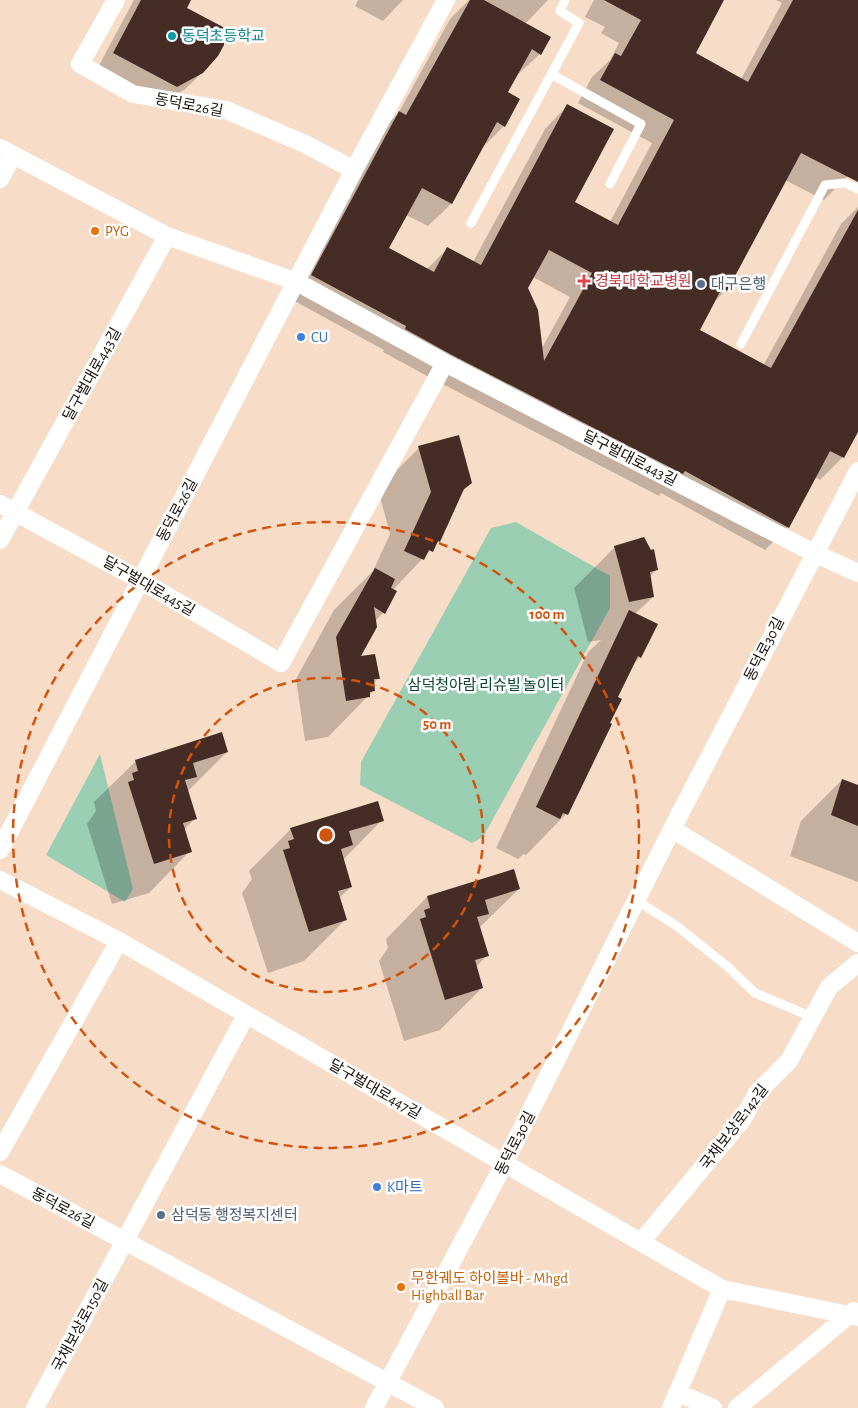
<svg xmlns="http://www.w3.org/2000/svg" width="858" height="1408" font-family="'Alegreya Sans','Noto Sans KR',sans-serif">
	<rect width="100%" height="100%" fill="#f7dcc8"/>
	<!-- green -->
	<path fill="#99ceb3" d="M516,522L610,576V608L483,837L472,843L360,785L361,762L491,528Z
		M100,754L133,889L125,902L46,855Z"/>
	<!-- shadow -->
	<path fill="#0003" fill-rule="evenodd" d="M134,0H189L185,8L203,72L184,90L158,104L96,71Z
		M358,0H403L383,21L355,6Z
		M469,0H548L525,24L540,54L516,76L506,93L504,126L481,149L451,204L428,226L406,215L388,249L426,270L447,249L473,262L545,129L567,106L573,202L610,222L652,143L578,103L592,77L610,60L619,43L601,33L605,27L585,17L594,0H723L694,54L741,79L782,3L776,0H858V156L847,177L824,200L785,180L726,290L712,304L698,330L763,366L841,224L858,207V429L843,457L820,480L815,477L788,527L765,550L661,493L659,496L427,376L383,352L384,350L289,298L376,135L398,114L450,19ZM533,277L570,297L542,348L527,288Z
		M419,448L471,483L461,493L439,541L393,590L383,613L375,621L358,658L378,678L373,684L374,690L328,737L305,741L296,679L334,610L373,571L390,534L378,489Z
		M615,547L656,570L650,576L653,597L635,614L640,657L633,665L616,698L566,814L526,855L523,854L518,859L496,848L588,652L601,640L588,642L574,588Z
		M227,752L187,792L195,818L184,830L190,851L149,893L112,904L87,824L96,811L94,802L136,761Z
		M842,780L858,786V882L790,856L801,821Z
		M382,820L343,860L351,887L339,898L346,919L304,961L268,973L242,893L252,879L249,871L291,829Z
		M513,871L519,889L479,928L487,955L476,967L482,988L440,1030L404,1041L379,961L388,948L386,939L427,897Z"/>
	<!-- building -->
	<path fill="#452c24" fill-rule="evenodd" d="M141,0H191L187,8L223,27L224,45L218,56L203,73L177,87L113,53Z
		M470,0H484L551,37L541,55L532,49L508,92L520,99L505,127L497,122L452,204L422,188L389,248L434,272L447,247L481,265L567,104L614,129L575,202L618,225L674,120L600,80L615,53L621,56L641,20L604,0H724L696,53L748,82L793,0H858V182L801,153L727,291L722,288L700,330L771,368L858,210V432L844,458L830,451L789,528L685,471L683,474L450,354L405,329L406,326L311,275L399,111L406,115ZM549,250L592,273L544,361L538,310L528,288Z
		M459,435L472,483L464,489L440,542L438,541L433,552L429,550L424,560L404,551L431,492L418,446Z
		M644,537L651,550L654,549L658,570L650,572L654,597L629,602L614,546Z
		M375,568L395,579L391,588L397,591L385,614L374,607L377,627L361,656L375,654L380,679H374L375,691L370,692V697L346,701L336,637Z
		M629,610L658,624L641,658L638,656L618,697L622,699L610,723L612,724L568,815L563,813L560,819L536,807Z
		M222,732L228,752L193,763L197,777L185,780L197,819L183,823L192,852L154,864L128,782L134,780L132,773L138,771L135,760Z
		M842,779L858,785V826L831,815Z
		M378,801L384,821L349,831L353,845L341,849L352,887L338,891L347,920L309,932L283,850L290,848L288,841L294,839L290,828Z
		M514,869L520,889L485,900L489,914L477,917L489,956L475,960L483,988L445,1000L420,919L426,917L424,910L430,908L427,896Z"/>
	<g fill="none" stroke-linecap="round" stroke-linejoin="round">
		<!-- lane -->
		<path stroke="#fff" stroke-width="9" d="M551,74L641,124L610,184
			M471,223L579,23L560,11L565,0
			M741,344L825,185L845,183L858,189
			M636,900L678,927L728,967L755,993L812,1017"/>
		<!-- street -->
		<path stroke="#fff" stroke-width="18" d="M116,0L80,64L133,94L226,110L305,144L354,170
			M0,148L167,236L297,282L445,363L814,553L858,573
			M0,179L13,155
			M0,504L140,580L281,663L445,363
			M0,540L167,236
			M672,829L858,943
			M0,850L354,170L446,0
			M0,880L119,941L722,1289L858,1317
			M0,1152L119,941
			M0,1174L435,1408
			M641,1242L742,1120L757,1093L789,1061L829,987L858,963
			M678,1393L713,1408
			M35,1408L246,1015
			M374,1408L504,1164L672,829L858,471
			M671,1408L722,1289
			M737,1408L854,1311"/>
	</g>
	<!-- distance rings -->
	<g fill="none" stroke="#d3520c" stroke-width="2.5" stroke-dasharray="9 6">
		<circle cx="326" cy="835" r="157"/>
		<circle cx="326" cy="835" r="313"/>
	</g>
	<!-- markers -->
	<circle fill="#0f9aa8" stroke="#fff" stroke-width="2" cx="172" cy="36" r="5"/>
	<g fill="#e8710a" stroke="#fff" stroke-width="2">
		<circle cx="95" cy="231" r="5"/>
		<circle cx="401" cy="1287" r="5"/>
	</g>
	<path fill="#e0444e" stroke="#fff" stroke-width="2" d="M581.5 273.5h5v5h5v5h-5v5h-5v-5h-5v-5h5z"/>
	<g fill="#5c6f8a" stroke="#fff" stroke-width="2">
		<circle cx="701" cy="284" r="5"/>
		<circle cx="161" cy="1215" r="5"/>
	</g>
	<g fill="#3f7fe0" stroke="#fff" stroke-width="2">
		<circle cx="301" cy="337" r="5"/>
		<circle cx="377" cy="1187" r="5"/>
	</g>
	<g text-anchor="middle" stroke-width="5" stroke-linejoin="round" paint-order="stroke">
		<!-- culture labels -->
		<g font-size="15" fill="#0d838f" stroke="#fff" text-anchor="start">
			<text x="182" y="41">동덕초등학교</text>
		</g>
		<!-- street labels -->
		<g font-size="15" fill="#191009" stroke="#fff">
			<text transform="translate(189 105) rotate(11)" y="5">동덕로26길</text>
			<text transform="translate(92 374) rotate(-61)" y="5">달구벌대로443길</text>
			<text transform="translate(630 458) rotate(27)" y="5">달구벌대로443길</text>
			<text transform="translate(177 510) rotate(-62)" y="5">동덕로26길</text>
			<text transform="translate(149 586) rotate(30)" y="5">달구벌대로445길</text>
			<text transform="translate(764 649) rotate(-63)" y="5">동덕로30길</text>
			<text transform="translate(375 1089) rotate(30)" y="5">달구벌대로447길</text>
			<text transform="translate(734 1127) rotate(-53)" y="5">국채보상로142길</text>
			<text transform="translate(515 1143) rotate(-63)" y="5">동덕로30길</text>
			<text transform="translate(63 1208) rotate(28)" y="5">동덕로26길</text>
			<text transform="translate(80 1325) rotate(-62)" y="5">국채보상로150길</text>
		</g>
		<!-- food labels -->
		<g font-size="15" fill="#c56008" stroke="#fff" text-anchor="start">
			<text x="105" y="236">PYG</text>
			<text x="411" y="1283">무한궤도 하이볼바 - Mhgd<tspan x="411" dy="17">Highball Bar</tspan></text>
		</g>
		<!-- health labels -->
		<g font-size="15" fill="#be3a42" stroke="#fff" text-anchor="start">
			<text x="595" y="286">경북대학교병원</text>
		</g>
		<!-- service labels -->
		<g font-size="15" fill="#4e5e75" stroke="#fff" text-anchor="start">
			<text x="711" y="289">대구은행</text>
			<text x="171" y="1220">삼덕동 행정복지센터</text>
		</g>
		<!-- shop labels -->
		<g font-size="15" fill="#366cbe" stroke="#fff" text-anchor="start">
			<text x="311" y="342">CU</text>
			<text x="387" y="1192">K마트</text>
		</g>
		<!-- park labels -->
		<g font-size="15" fill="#09452f" stroke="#fff">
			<text x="486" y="690">삼덕청아람 리슈빌 놀이터</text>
		</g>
	</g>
	<circle cx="326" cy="835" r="8" fill="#d3520c" stroke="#fff" stroke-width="2.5"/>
	<g font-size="15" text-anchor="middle" font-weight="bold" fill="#d3520c" stroke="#fff" stroke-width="5" stroke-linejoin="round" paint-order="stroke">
		<text x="547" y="619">100 m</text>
		<text x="437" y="729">50 m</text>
	</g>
</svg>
